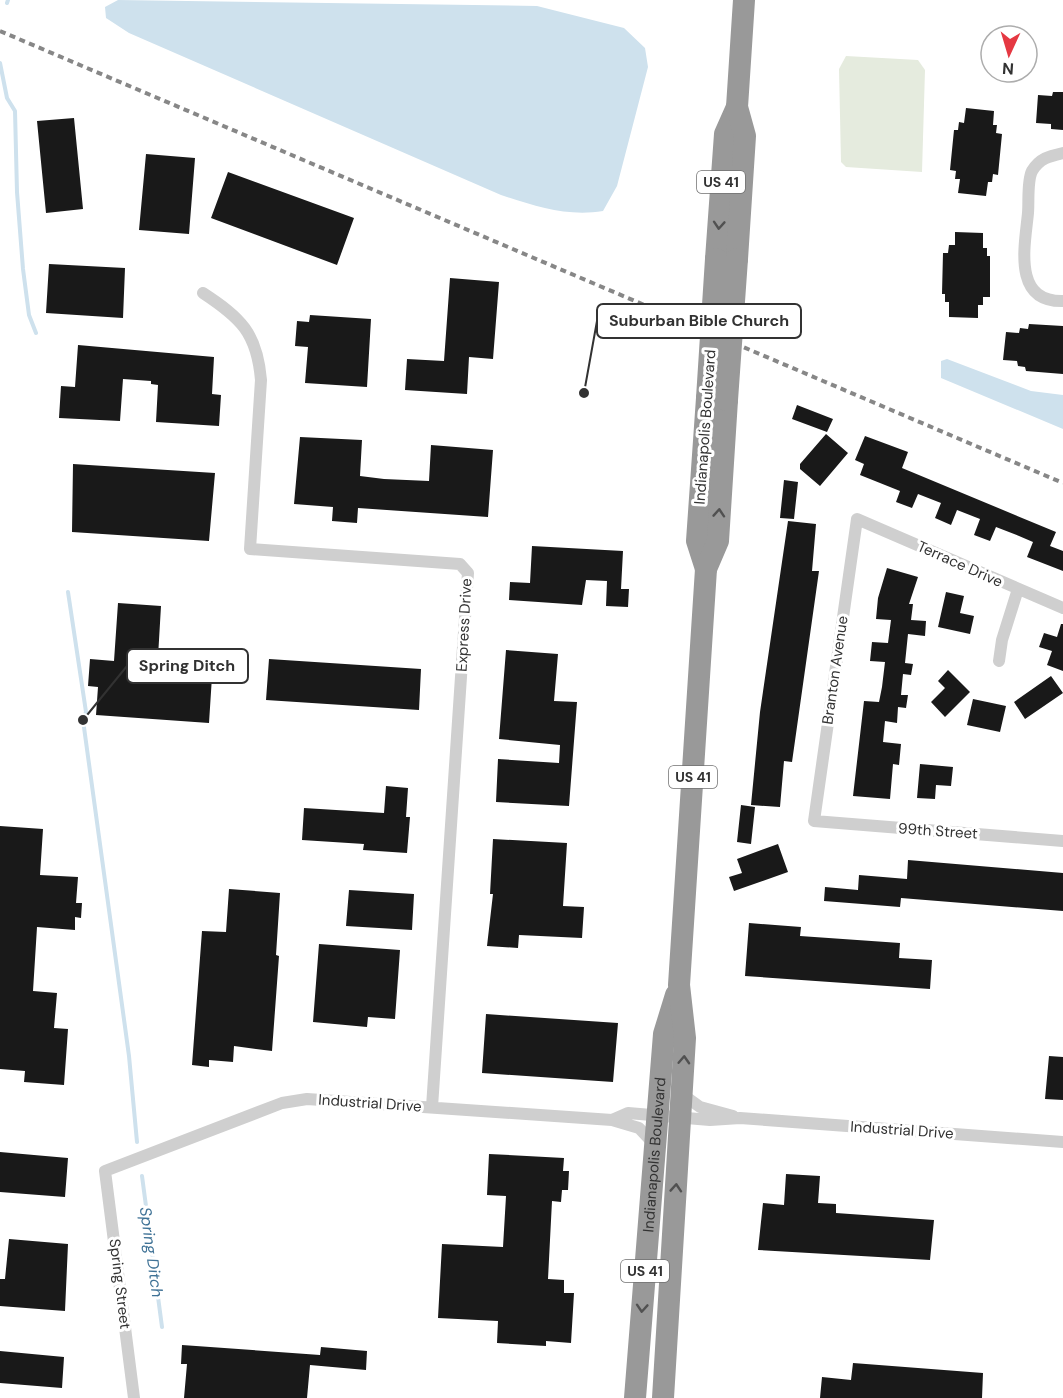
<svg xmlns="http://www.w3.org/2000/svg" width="1063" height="1398" font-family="'DM Sans',sans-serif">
	<rect width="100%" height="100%" fill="#fff"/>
	<!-- green -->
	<path fill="#e5ebde" d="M846,56L918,60L925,70L922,172L846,167L841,162L839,69Z"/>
	<!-- water -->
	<path fill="#cee1ed" d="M118,0L537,6L624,28L645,48L648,67L617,186L603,211C567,217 535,206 501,195L129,33L106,18L105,7Z
		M947,359L1031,391L1063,395V429L941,378V361Z"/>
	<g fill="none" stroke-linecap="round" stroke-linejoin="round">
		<!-- stream -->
		<path stroke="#cee1ed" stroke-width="4" d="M7,3L8,0
			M0,63L7,98L15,111L17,192L23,269L29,315L36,333
			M68,592L86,712L83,720L129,1056L137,1142
			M142,1176L162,1327"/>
	</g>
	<!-- building -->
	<path fill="#191919" d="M1053,92H1063V130L1051,129V124L1036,123L1038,95L1052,96Z
		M966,108L994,111L993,125H997L996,133L1002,134L998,175L993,174L992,182H988L986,196L958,193L960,179H955L956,171L950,170L954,130H958L959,122L964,123Z
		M74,118L83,209L46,213L37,121Z
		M146,154L195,158L189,234L139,230Z
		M228,172L354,218L337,265L211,218Z
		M955,232L983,233V248H987V256H990V297H983V305H978V318L949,317V302H945V294H942L943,253H948L949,245H955Z
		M49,264L125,268L123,318L46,313Z
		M450,278L499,282L493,359L469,357L467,394L405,390L407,359L444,361Z
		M310,315L371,319L367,387L305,383L308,347L295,346L297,321L309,322Z
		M1029,324L1063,326V374L1026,371L1025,367L1018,366L1017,361L1003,360L1006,332L1019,333L1020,328L1028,329Z
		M78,345L214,357L212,394L221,395L219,426L156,422L158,385L151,384V381L123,379L120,421L59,418L61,386L75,387Z
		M797,405L833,419L827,432L792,419Z
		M826,434L848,453L820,486L800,469V464Z
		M865,436L908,452L902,468L1056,532L1050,546L1063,551V571L1027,557L1033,542L1019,536L996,527L990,541L974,535L980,519L957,510L951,525L935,518L941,503L918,494L912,508L896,502L900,491L860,475L864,464L855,460Z
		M300,437L362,440L360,476L384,479L429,481L431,445L493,450L488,517L358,508L357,523L332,521L333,507L294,504Z
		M73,464L215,473L209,541L72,532Z
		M784,480L798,482L794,519L780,518Z
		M788,521L816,524L812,571H819L792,762L784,761L780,807L751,805L760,712Z
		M532,546L623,551L621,589H629L628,607L606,606L607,581L586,580L582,605L509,600L510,582L530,583Z
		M887,568L918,577L909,604H913L911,620L926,621L925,636L908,634L905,663L913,664L911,675L903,674L901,695H908L906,708L898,707L897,723L885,721L883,742L901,744L899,765L893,764L890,799L853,796L864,701L879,702L882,687L885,662L870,661L872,642L888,643L891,620L876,619L878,598Z
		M946,592L964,596L960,613L974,616L970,634L938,627Z
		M118,603L161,606L158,657L213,661L209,723L96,715L98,687L88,686L90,659L114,661Z
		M1061,624H1063V671L1047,665L1052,651L1039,647L1044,633L1057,637Z
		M506,650L558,654L554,701L577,702L569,806L496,802L498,759L559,763L560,745L499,739Z
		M269,659L421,669L419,710L266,700Z
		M948,670L970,692L945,717L931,702L945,688L938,681Z
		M1051,676L1063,693L1025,719L1014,702Z
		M973,699L1006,706L1000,732L967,725Z
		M920,764L953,767L951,786L936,785L935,799L917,798Z
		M386,786L408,788L406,817H410L407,853L363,850L364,844L302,840L304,808L384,813Z
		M741,805L755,807L751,844L737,842Z
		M0,826L43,829L40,875L78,877L76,903H82L81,918L75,917V930L37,927L33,991L57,993L54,1028L68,1029L64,1085L24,1082L25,1071L0,1069Z
		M493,839L567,843L563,906L584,907L582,938L519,935L518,948L487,946L493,894H490Z
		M778,844L788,872L734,891L729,877L742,873L737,859Z
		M908,860L1063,873V911L901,898L900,907L824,901L825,887L858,890L859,875L907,879Z
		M229,889L280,893L276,955L279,956L272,1051L234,1046L233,1062L209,1060V1067L192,1065L202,931L226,932Z
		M349,890L414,894L412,930L346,926Z
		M749,923L801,927L800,936L900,943L899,958L932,960L930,989L745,976Z
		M319,944L400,950L395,1019L368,1017L367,1027L313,1022Z
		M486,1014L618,1023L613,1082L482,1073Z
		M1049,1056L1063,1057V1100L1045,1099Z
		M0,1152L68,1158L65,1197L0,1192Z
		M489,1154L564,1158L563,1171H569L568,1190H562L561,1202L552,1201L548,1279L564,1280V1293H574L571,1343L546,1341V1346L497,1343L498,1321L438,1318L442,1244L503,1247L506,1196L487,1195Z
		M786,1174L820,1176L818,1203L836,1204V1213L934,1220L930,1260L758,1250L763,1203L784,1205Z
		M9,1239L68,1244L65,1311L0,1306V1279H5Z
		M182,1345L320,1355L321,1347L367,1351L366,1370L310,1365L307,1398H184L187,1364H181Z
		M0,1351L64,1357L62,1388L0,1383Z
		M853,1363L983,1373L982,1398H820L822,1377L851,1380Z"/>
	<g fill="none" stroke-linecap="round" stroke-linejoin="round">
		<!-- street -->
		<path stroke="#cfcfcf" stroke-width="12" d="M1063,153C1050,156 1040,158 1032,171C1027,181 1029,201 1028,213C1025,245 1012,302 1063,301
			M203,293C241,318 257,333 261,380L250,549L460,564L468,573L432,1107
			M1063,608L857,519L814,821L1063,841
			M999,661L1002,640L1018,589
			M682,1094L700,1107L733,1116
			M612,1120L628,1113L710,1120L740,1118L1063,1142
			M134,1398L105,1171L282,1103L307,1099L612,1120L639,1128L654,1144"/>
		<!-- highway -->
		<g stroke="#999" stroke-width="22">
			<path d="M716,259L725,134L737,107"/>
			<path d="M737,259L745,136L737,107L744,0"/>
			<path d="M706,569L697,541L707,398"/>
			<path id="s1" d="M635,1398L664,1034L676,995"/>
			<path d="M663,1398L685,1038L679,985L706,569L718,541L727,400"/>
		</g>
		<!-- rail -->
		<path stroke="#878787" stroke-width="4" stroke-dasharray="6 4.5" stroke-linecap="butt" d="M0,31L1063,483"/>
		<!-- highway-bridge -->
		<path stroke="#999" stroke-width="22" d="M707,398L716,259
			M727,400L737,259"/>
	</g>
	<!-- one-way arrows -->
	<defs><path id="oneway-chevron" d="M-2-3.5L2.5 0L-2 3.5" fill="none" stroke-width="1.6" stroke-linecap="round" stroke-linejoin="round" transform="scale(1.5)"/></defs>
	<g stroke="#515151">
		<use href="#oneway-chevron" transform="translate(719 225) rotate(94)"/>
		<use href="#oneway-chevron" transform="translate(719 513) rotate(-86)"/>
		<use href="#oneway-chevron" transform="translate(684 1060) rotate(-87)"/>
		<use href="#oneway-chevron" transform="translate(676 1188) rotate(-86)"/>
		<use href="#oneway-chevron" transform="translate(642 1308) rotate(94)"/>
	</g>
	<g text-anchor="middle" stroke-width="6" stroke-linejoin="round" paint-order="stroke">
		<!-- shield labels -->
		<g fill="#fff" stroke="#707070" stroke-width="1.5">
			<rect x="697" y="171" width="48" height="22" rx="4.5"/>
			<rect x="669" y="766" width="48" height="22" rx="4.5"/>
			<rect x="621" y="1260" width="48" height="22" rx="4.5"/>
		</g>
		<g font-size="14" font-weight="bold" fill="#323232">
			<text x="721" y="187">US 41</text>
			<text x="693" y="782">US 41</text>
			<text x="645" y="1276">US 41</text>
		</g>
		<!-- street labels -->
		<g font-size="15" fill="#323232" stroke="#fff">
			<text transform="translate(705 427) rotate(-86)" y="5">Indianapolis Boulevard</text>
			<text transform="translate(960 564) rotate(24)" y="5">Terrace Drive</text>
			<text transform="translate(464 625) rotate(-87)" y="5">Express Drive</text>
			<text transform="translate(835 670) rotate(-82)" y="5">Branton Avenue</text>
			<text transform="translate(938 831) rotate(4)" y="5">99th Street</text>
			<text transform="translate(370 1103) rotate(4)" y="5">Industrial Drive</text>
			<text transform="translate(902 1130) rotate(4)" y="5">Industrial Drive</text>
			<text dy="5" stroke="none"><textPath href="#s1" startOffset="244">Indianapolis Boulevard</textPath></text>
			<text transform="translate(120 1284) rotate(83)" y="5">Spring Street</text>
		</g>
		<!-- water labels -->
		<g font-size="16" font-style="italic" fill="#3f7296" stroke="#fff">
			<text transform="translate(152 1252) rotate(82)" y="6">Spring Ditch</text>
		</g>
	</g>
	<!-- callouts -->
	<path fill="none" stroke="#323232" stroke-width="2" d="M584 393L597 321M83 720L127 666"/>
	<g fill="#323232" stroke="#fff" stroke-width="2">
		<circle cx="584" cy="393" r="6"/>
		<circle cx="83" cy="720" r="6"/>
	</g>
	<g fill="#fff" stroke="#323232" stroke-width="2">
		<rect x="597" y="304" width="204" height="34" rx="6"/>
		<rect x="127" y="649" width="121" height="34" rx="6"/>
	</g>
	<g font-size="16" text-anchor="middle" font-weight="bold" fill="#323232">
		<text x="699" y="326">Suburban Bible Church</text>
		<text x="187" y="671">Spring Ditch</text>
	</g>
	<!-- north arrow -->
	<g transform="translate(1009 54) rotate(184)"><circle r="28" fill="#ffffff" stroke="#adadad" stroke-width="1.5"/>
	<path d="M0-4.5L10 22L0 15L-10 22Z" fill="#e53842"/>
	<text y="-9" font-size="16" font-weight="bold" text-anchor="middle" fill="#323232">N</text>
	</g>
</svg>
